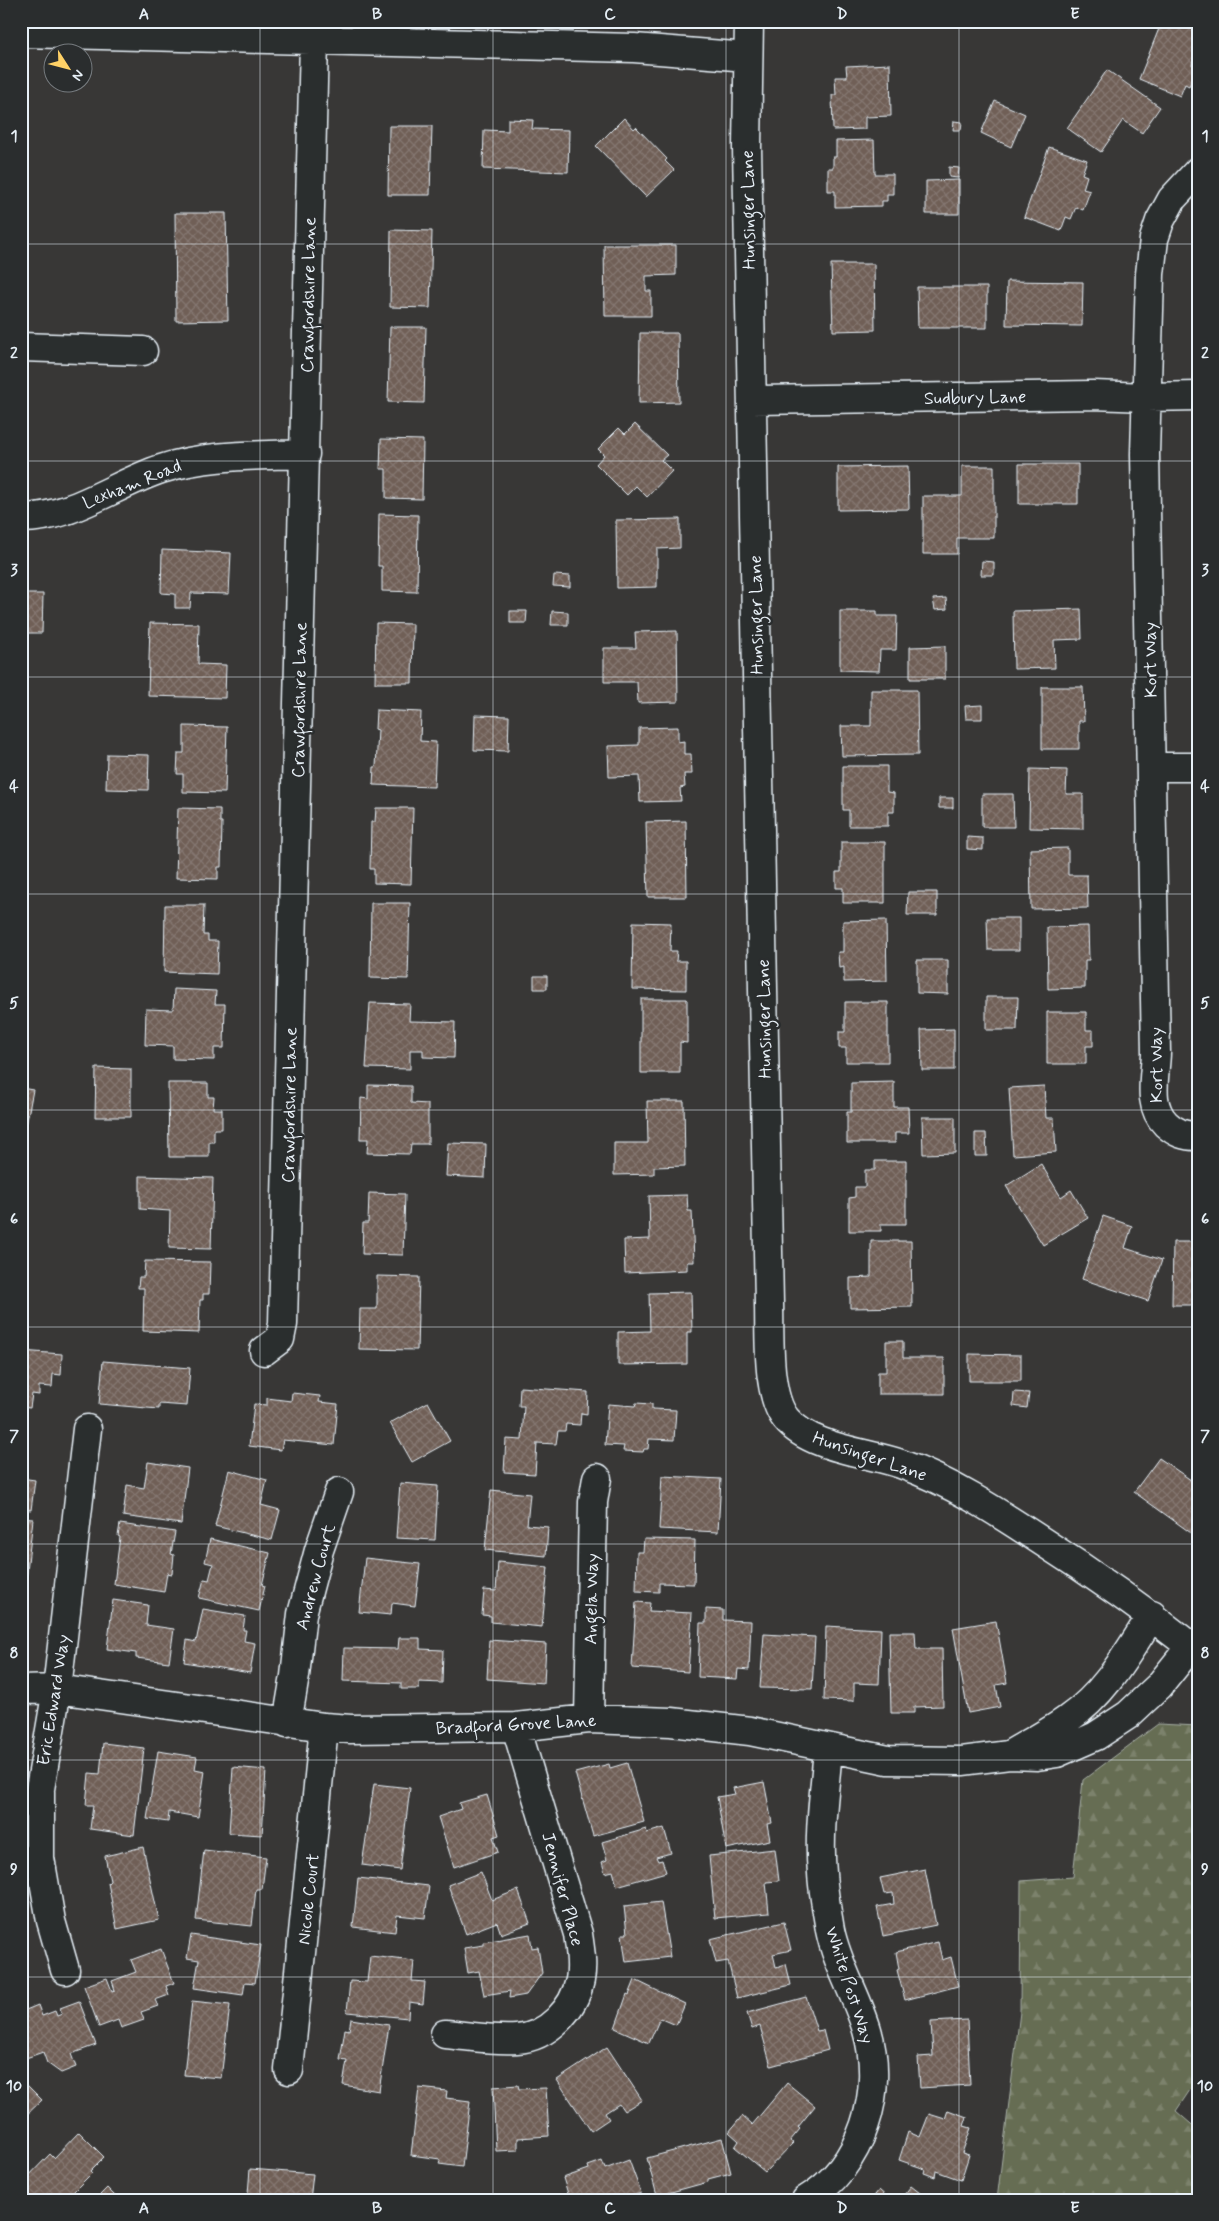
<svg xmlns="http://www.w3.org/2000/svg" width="1219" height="2221" font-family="Mynerve,sans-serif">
	<defs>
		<pattern id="forest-firs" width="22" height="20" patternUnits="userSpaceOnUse" patternTransform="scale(1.25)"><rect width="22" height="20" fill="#666d53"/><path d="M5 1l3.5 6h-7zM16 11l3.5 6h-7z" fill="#7c826c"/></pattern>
		<pattern id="building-cross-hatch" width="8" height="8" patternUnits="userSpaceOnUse" patternTransform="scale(1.25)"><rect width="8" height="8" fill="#6f5f57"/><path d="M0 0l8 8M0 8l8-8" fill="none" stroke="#847670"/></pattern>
	</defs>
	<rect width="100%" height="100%" fill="#383736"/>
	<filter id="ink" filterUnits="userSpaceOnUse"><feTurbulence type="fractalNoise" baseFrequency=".02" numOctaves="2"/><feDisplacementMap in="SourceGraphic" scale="10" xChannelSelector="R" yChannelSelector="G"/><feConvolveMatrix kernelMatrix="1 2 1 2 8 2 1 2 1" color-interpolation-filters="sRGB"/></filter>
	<g filter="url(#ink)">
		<!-- forest -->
		<path fill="url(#forest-firs)" stroke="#a7afa6" d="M1158,1724L1198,1726V2078L1176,2111L1198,2130V2200H997L1020,2012L1021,1881L1073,1877L1083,1780Z"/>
		<!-- building -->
		<path fill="url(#building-cross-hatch)" stroke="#e8f1f8" d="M1162,21H1178L1198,29V62L1193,60L1192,65L1197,67L1189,86L1185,84L1180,96L1139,79Z
			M890,64L891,116L865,117V129L833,130L832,95H836L835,77H847L846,66Z
			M1107,70L1160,107L1142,133L1123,120L1101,152L1067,128Z
			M995,101L1025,114L1011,147L981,133Z
			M624,118L634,129L636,127L667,159L665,161L674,170L646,197L596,146Z
			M508,119L533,120L532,129L569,130L568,172L483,169L484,130L508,131Z
			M954,121L962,122L961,130H953Z
			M389,126H432L430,195H388Z
			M874,140L875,174H893V194H887V201H882V206L835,207V191H828V168H833V157H836V141Z
			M1049,147L1087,160L1082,174L1087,176L1083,189L1090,191L1083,210L1076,207L1071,219L1066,217L1061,231L1024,217Z
			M949,167L959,168L958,178L949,177Z
			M959,180V214H926V181Z
			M175,213H226L228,320L176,321Z
			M391,230L432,231L430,308L390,307Z
			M604,245H676V275L646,276V291H651V316H605Z
			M831,264H874L875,330L833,331Z
			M1007,281L1083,282L1082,326L1006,325Z
			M917,287H987V328H918Z
			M390,327H426L424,403L388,402Z
			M640,333H678L679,402L639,403Z
			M635,424L667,455L661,460L672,471L647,497L636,486L627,495L596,464L604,455L598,449L619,428L625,434Z
			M381,439L423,440L422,499L386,498V469H380Z
			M1019,464H1078V504H1019Z
			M908,466L909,509L838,510V467Z
			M962,466H994V538H957V554H923V496H962Z
			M379,514L418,515L417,592L382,591V566H378Z
			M680,519V548L657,549V587L617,588L616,520Z
			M162,550L231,553L229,594L191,593L190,608H175V594L161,593Z
			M982,561L994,562V575H981Z
			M554,575L570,576V587L553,586Z
			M21,594H43L42,633H21Z
			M946,598L947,609L935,610L933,599Z
			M1081,609L1082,639L1054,640L1055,668L1014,669L1013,611Z
			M510,611H527L526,623H510Z
			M552,611L568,612V625H551Z
			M840,611H877V616H897L896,650H880L879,671L840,670Z
			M150,623L199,624L198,664L226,665L225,698L148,696Z
			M376,623L413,624L412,683H375Z
			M677,631L678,702L638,703L637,682H604V648H636L635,632Z
			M945,646V679H910V647Z
			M1042,687H1083L1084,721H1079V749H1042Z
			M871,690H917L918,755L842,756L841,726H871Z
			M982,705V719H966L965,706Z
			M376,710L421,712L420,741L436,742L434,787L373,785L374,767H376L378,730L375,729Z
			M475,715L509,716L508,751L474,750Z
			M184,726L227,727L225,793L183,792V774H177L178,753H184Z
			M678,727V742L684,741V754H691L692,774H684L685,787L680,788L681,801L640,802L639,776L609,777L608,746L639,745V728Z
			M107,754L149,755L148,790L106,789Z
			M843,766H887V792L894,793V812H888V826H849V810H843Z
			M1030,769L1067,770L1066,794H1083V829L1029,828Z
			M26,791V806H21V792Z
			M982,794H1013L1014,827H982Z
			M939,798H953V808H939Z
			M178,808L220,809V822H222L221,867H218V879L176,878Z
			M376,808H413L411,884L374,883V869H370L371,822H375Z
			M686,821L687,897H648L646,822Z
			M967,837L983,838V850L967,849Z
			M841,842H885V903H843V888H836V872H841Z
			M1068,848V875H1087L1088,908L1031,909L1030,849Z
			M908,892H937V915H907Z
			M371,903H410L408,979L370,978Z
			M165,905H204L203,935H208V941H218L217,974L164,972Z
			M987,918H1019V950H988Z
			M886,920L887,981L844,982V967L839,968L838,952H843V921Z
			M633,922L671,923L670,951H677L676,961H686V990L632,989Z
			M1088,926L1089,960H1085V988L1048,989L1047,927Z
			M917,960H948V994L917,993Z
			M534,976H547V989H534Z
			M174,989L216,991L215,1004H225L224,1048H214V1060L173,1059V1046L145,1045L146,1009L173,1010Z
			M986,997H1018L1017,1030H986Z
			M641,999H687V1043L680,1042V1073H641Z
			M845,1002H888V1062H846V1048H839V1032H845Z
			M370,1003L410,1004L409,1021L455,1022L454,1058L423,1057V1050H410V1069L366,1068Z
			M1047,1012H1086V1030H1093V1046H1086V1064H1047Z
			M954,1029V1070H922L921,1030Z
			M96,1068L131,1069V1117H95Z
			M894,1082V1107H908L909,1133H895V1143H847V1112H851V1083Z
			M168,1083H208V1097H214L213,1109H222V1129H214V1142H209V1157H169Z
			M368,1085L411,1086V1103L428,1104V1144H411L410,1154L367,1153L368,1139H360L361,1098L368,1099Z
			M1044,1086L1046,1118H1054L1056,1152L1013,1155L1009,1088Z
			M21,1088L33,1090L26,1126L21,1125Z
			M647,1101H684L685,1166L654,1167V1174L614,1175V1143H648Z
			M922,1117H955V1153L923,1154Z
			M975,1133H986L987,1156H975Z
			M448,1143L486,1144L485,1178L446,1176Z
			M875,1161H906V1224H881V1231H849V1198L855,1197V1187H865V1170H875Z
			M1041,1164L1061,1197L1071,1190L1088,1218L1043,1245L1006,1186Z
			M140,1176L213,1178L211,1249L169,1248L170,1211L140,1209Z
			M369,1193L405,1194L403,1255L362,1254L363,1223H368Z
			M687,1195L688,1211H692L694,1262H687V1270L625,1273L624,1240L650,1239L649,1196Z
			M1103,1216L1132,1226L1125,1248L1162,1260L1148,1301L1082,1279Z
			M871,1241H911L912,1307L850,1308V1278L871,1277Z
			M1173,1242H1198V1284H1194L1193,1305H1172Z
			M145,1261L210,1262L209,1294H203V1300H200L199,1333L143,1331L144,1288H138L139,1277H144Z
			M377,1276L419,1277L417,1350L359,1349L360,1309H377Z
			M691,1292L692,1332H687V1364L618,1365V1332L650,1331L649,1293Z
			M886,1341H903V1358H944V1394H878V1372H886Z
			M21,1351L62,1354L61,1375L53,1374L52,1387L39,1386V1395L32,1394L30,1408L21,1407Z
			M969,1354L1021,1355V1381H969Z
			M103,1361L190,1368L187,1406L159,1404V1409L99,1404Z
			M520,1387L588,1392L587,1414L581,1413L580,1425L566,1424L565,1431H558L556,1444L537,1443L535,1474L504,1472L506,1439L522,1440L524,1406H519Z
			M1014,1392L1029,1393L1027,1408L1013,1406Z
			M292,1393L320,1396L319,1402L338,1404L334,1445L283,1440L281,1450L249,1446L254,1404L267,1405V1398L291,1401Z
			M428,1402L450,1441L412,1462L390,1423Z
			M636,1403L652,1404V1409L676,1410L674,1440L649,1439L648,1449H644L643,1452L623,1451L624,1446L605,1445L608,1404L635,1406Z
			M1159,1458L1198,1485V1538L1134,1492Z
			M148,1462L188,1468L181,1524L123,1516L127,1485L144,1488Z
			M229,1470L267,1480L261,1505L280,1510L272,1540L215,1526Z
			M662,1476L721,1479L718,1532L659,1529Z
			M21,1478L35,1480L31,1510L21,1509Z
			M400,1483L438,1486L435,1540L396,1538Z
			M491,1490L530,1494L527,1525L548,1527L546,1556L485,1550Z
			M21,1518L33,1519L26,1580L21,1579Z
			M120,1524L175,1532L171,1554L174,1555L172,1574L167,1573L164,1592L114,1584L120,1537L118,1536Z
			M210,1539L270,1553L262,1585L265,1586L259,1611L199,1598L204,1579L209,1580L213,1564L205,1562Z
			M644,1539L695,1540L694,1584L659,1583V1592L636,1591L637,1552H643Z
			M365,1558L420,1564L415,1606L392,1603L391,1615L359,1612Z
			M498,1562L548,1567L542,1627L491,1622V1616L482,1615L484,1590L496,1591Z
			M113,1600L148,1605L146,1625L174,1629L169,1662L136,1658V1653L107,1649Z
			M636,1602L650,1603L649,1611L692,1613L688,1672L632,1668Z
			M203,1609L245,1616L243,1630H246L244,1641L255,1643L250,1673L184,1662L187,1640L196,1642Z
			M706,1609L723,1610V1620L751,1621L749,1670L738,1669L737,1679L698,1677L700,1623H706Z
			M996,1621L1007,1683L996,1685L1000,1707L968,1713L953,1628Z
			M826,1626L881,1629L879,1684L854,1683V1701L824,1700Z
			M889,1632H915L916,1649H942L943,1706L914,1707V1713H891Z
			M764,1634L815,1637L812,1689L760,1688Z
			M399,1638H420V1649L443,1650L442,1683L419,1682V1689H401V1683L343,1681L344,1648L398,1649Z
			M489,1640L546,1644L544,1683L487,1679Z
			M103,1743L144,1748L134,1835L90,1829L93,1805H86L89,1773L100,1774Z
			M158,1751L197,1757L195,1769L205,1771L198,1817L169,1812L168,1822L147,1819Z
			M627,1763L644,1822L593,1836L575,1773L609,1764L610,1768Z
			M233,1767L266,1770L262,1835L229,1833Z
			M764,1782L772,1823L767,1824L770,1840L726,1849L717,1797L735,1794L733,1788Z
			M374,1784L410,1788L400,1870L362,1865Z
			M487,1795L499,1835L493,1837L498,1852L454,1867L438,1817L461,1809L459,1803Z
			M664,1828L671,1853L656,1857L658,1861L662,1860L666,1872L617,1886L613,1871L605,1873L602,1862L607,1860L602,1842L646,1829L647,1833Z
			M143,1847L159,1920L117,1929L108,1883L110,1881L105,1856Z
			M775,1849L779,1881L766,1882L769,1913L715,1918L709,1856Z
			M204,1850L266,1857L262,1889H256L252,1926L196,1920Z
			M925,1869L936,1925L883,1936L877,1907L894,1904L893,1893L884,1894L880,1878Z
			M481,1872L492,1900L518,1890L530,1923L501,1934L497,1922L466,1934L448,1885Z
			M358,1878L429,1886L425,1918L397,1915L395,1932L353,1927Z
			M661,1902L670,1957L626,1962L622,1934H627L624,1906Z
			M784,1922L791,1950L773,1954L776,1967L786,1964L791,1985L737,1998L728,1961L716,1963L710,1939Z
			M530,1934L532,1948L538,1947L542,1973L526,1995L509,1998L510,1991L484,1995L479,1971L468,1973L464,1948L484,1945V1942Z
			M191,1935L261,1945L255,1983L245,1982L243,1995L194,1988L199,1960L187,1958Z
			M938,1942L942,1960L951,1957L958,1986L905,2000L897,1970L899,1969L896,1952Z
			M161,1949L174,1983L166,1986L169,1995L155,2000L158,2006L141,2012L144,2020L121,2028L118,2020L99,2027L84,1986L107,1978L112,1991L115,1990L112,1981L136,1972L131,1960Z
			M370,1956L414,1961L412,1981L425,1982L423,2004L409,2002L408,2018L347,2012L350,1981L367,1982Z
			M635,1980L685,2004L676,2025L660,2018L649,2043L615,2028L627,1994L629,1995Z
			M806,1997L817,2031L823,2030L828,2050L771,2066L760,2026L752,2029L747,2013Z
			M79,2001L96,2045L71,2054L76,2067L61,2073L47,2063L43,2052L23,2059L21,2054V2012L38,2005L42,2016L55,2011L57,2016L62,2014L60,2008Z
			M192,2001L230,2005L221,2078L184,2075Z
			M351,2019L389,2025L379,2091L343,2085L347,2061L340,2060L345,2029L349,2030Z
			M967,2020L970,2085L920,2088L918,2057L933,2056L931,2022Z
			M607,2047L642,2100L624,2111L619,2104L605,2113L609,2119L591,2131L557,2080Z
			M21,2079L42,2100L21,2120Z
			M787,2083L815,2106L798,2127L800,2129L790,2141L793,2143L765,2172L735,2147L739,2141L729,2132L742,2116L752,2125Z
			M518,2085L519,2089L546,2088L549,2136L518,2138V2150L496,2151L493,2087Z
			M419,2088L447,2091L446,2098L470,2101L462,2167L439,2164L440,2159L411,2155Z
			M948,2110L967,2117L964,2126L971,2128L962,2153L969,2155L961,2180L936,2171L935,2177L924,2173L925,2169L899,2160L908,2132L920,2137L929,2114L945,2119Z
			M79,2132L104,2157L90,2171L92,2173L67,2198L61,2192L55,2198L51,2195L46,2200H30L21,2192V2184L50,2154L54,2158Z
			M722,2138L731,2173L708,2179V2182L657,2196L647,2158Z
			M629,2160L641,2193L622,2200H570L563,2178L589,2169L588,2166L602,2161L605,2169Z
			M250,2169L313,2174L310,2200H255V2195L248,2194Z
			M911,2186L929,2200H900Z
			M107,2188L119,2200H95Z
			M879,2190L890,2200H871Z"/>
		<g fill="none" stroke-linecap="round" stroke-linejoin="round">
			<defs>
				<path id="minor" d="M749,21L747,147L769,1304C770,1334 766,1394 786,1419C810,1448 866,1452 901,1464C951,1482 996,1511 1040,1540C1095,1575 1147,1612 1198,1652
					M21,33L634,48L748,57
					M1198,171L1172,199L1160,221L1154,239L1150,274L1145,454L1156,1053C1155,1078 1147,1105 1166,1124C1176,1133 1184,1136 1198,1136
					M21,347L143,351
					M752,400L1093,395L1147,397L1198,396
					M21,518C73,518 113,485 161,469C207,454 257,456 305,454
					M1152,767H1198
					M264,1351L280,1339L283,1324L314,41
					M21,1690L57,1689L324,1727L351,1729L516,1727L589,1719L671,1722L750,1731L888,1760L962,1761L1009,1755L1037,1756L1057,1753L1096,1736L1128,1715L1159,1686L1191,1646
					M589,1719L593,1502L597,1478
					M287,1723L295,1676L302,1614L319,1550L339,1492
					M1009,1755C1029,1743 1050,1732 1068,1719C1106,1693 1128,1652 1152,1615
					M65,1970L51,1921L40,1858V1789L57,1689L87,1429
					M445,2034C468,2036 494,2041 517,2039C548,2037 574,2009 580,1980C583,1964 580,1949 578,1934L516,1727
					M289,2070L324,1727
					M806,2200C863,2166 885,2091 867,2030C857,1996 837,1965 830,1930C827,1911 823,1892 822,1873C818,1832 825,1789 828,1748"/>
			</defs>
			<!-- minor casing -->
			<use href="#minor" stroke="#e8f1f8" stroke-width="31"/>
			<!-- minor -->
			<use href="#minor" stroke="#2a2d2e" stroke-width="28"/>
		</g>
	</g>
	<!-- grid -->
	<path fill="none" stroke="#e8f1f8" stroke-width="1" stroke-opacity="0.55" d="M260,21V2200M493,21V2200M726,21V2200M959,21V2200M21,244H1198M21,461H1198M21,677H1198M21,894H1198M21,1110H1198M21,1327H1198M21,1544H1198M21,1760H1198M21,1977H1198"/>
	<g text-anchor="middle" stroke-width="5" stroke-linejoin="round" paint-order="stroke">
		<!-- street labels -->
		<g font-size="18" fill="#e8f1f8" stroke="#2a2d2e">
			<text transform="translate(748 210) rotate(-91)" y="6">Hunsinger Lane</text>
			<text transform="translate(308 295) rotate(-89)" y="6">Crawfordshire Lane</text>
			<text transform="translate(975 397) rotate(-1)" y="6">Sudbury Lane</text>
			<text transform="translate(132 484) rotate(-22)" y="6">Lexham Road</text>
			<text transform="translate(756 615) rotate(-91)" y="6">Hunsinger Lane</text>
			<text transform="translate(1150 660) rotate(-91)" y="6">Kort Way</text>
			<text transform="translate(299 700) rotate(-89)" y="6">Crawfordshire Lane</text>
			<text transform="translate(764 1019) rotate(-91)" y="6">Hunsinger Lane</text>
			<text transform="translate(1156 1065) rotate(-90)" y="6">Kort Way</text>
			<text transform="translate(289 1105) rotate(-89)" y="6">Crawfordshire Lane</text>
			<text transform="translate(870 1456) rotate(19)" y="6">Hunsinger Lane</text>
			<text transform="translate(315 1577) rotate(-75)" y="6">Andrew Court</text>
			<text transform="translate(591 1599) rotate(-89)" y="6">Angela Way</text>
			<text transform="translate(53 1700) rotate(-81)" y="6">Eric Edward Way</text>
			<text transform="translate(516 1724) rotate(-3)" y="6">Bradford Grove Lane</text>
			<text transform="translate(563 1889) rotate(75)" y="6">Jennifer Place</text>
			<text transform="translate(308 1899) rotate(-84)" y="6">Nicole Court</text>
			<text transform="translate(850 1985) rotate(72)" y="6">White Post Way</text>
		</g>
	</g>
	<!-- margin -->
	<rect width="1219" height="2221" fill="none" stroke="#2a2d2e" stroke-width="55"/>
	<!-- north arrow -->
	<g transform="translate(68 68) rotate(126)"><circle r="24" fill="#2a2d2e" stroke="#767b7f"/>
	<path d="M0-4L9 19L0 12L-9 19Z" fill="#ffd166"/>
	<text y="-8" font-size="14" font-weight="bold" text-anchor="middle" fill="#e8f1f8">N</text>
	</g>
	<rect x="28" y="28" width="1164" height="2166" fill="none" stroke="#e8f1f8" stroke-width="2"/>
	<g font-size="16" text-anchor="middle" font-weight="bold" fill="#e8f1f8">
		<text x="144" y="19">A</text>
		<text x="377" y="19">B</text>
		<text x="610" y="19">C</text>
		<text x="842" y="19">D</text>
		<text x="1075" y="19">E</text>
		<text x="14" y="141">1</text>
		<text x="1205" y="141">1</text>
		<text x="14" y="358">2</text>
		<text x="1205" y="358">2</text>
		<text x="14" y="575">3</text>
		<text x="1205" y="575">3</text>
		<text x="14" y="791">4</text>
		<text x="1205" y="791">4</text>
		<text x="14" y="1008">5</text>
		<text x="1205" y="1008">5</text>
		<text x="14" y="1224">6</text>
		<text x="1205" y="1224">6</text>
		<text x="14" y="1441">7</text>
		<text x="1205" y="1441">7</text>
		<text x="14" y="1658">8</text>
		<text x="1205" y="1658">8</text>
		<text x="14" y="1874">9</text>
		<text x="1205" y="1874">9</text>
		<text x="14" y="2091">10</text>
		<text x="1205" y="2091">10</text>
		<text x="144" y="2213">A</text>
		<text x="377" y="2213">B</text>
		<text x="610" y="2213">C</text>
		<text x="842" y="2213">D</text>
		<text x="1075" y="2213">E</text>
	</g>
</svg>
